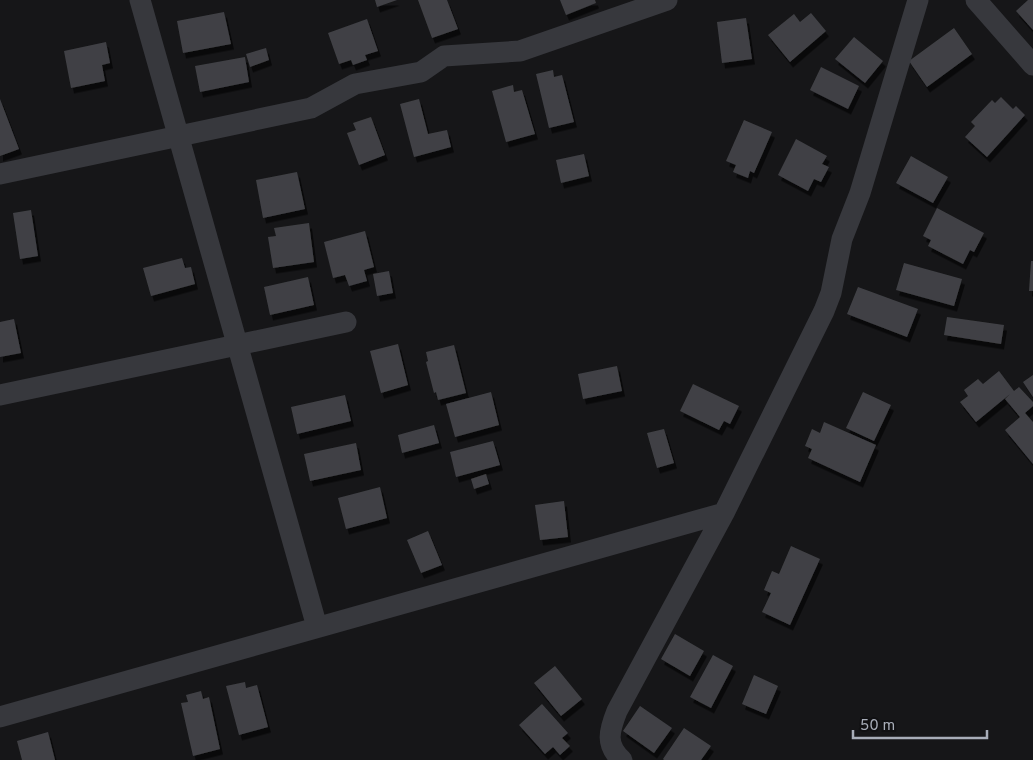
<svg xmlns="http://www.w3.org/2000/svg" width="1033" height="760" font-family="Overpass,sans-serif">
	<defs>
		<filter id="shadow"><feDropShadow dx="3" dy="5.5" stdDeviation="0" flood-color="#0009"/></filter>
	</defs>
	<rect width="100%" height="100%" fill="#161618"/>
	<!-- building -->
	<path fill="#404145" filter="url(#shadow)" d="M375,0H397L377,7Z
		M418,0H447L458,29L432,38Z
		M560,0H595L596,3L566,15Z
		M1028,0H1033V30L1016,11Z
		M224,12L231,44L183,53L177,21Z
		M811,13L826,31L790,62L768,35L794,14L800,22Z
		M746,18L752,59L722,63L717,22Z
		M367,19L378,51L365,55L367,60L353,65L351,60L339,64L328,33Z
		M954,28L972,54L927,87L909,61Z
		M854,37L883,61L865,83L835,59Z
		M106,42L110,63L102,65L105,81L71,88L64,51Z
		M266,48L269,60L250,67L246,54Z
		M245,57L249,82L200,92L195,66Z
		M821,67L859,86L848,109L810,90Z
		M553,70L554,77L562,75L574,122L549,128L536,74Z
		M513,85L514,92L522,90L535,134L506,142L492,91Z
		M1001,97L1013,109L1016,106L1025,115L987,157L965,137L975,126L971,122L992,100L995,103Z
		M0,99L19,149L0,156Z
		M419,99L428,134L447,130L451,147L414,157L400,104Z
		M371,117L385,155L359,165L347,133L356,130L353,123Z
		M744,120L772,132L754,173L750,171L748,178L733,172L736,165L726,161Z
		M796,139L827,156L822,164L829,167L821,182L814,179L808,191L778,175Z
		M584,154L589,176L561,183L556,160Z
		M911,156L948,177L933,203L896,183Z
		M297,172L305,209L263,218L256,180Z
		M937,208L984,233L974,252L970,250L963,264L928,246L931,240L923,236Z
		M31,210L38,256L20,259L13,213Z
		M309,223L314,262L273,268L268,237L276,236L274,228Z
		M365,231L374,267L364,270L367,281L349,286L345,275L333,278L324,242Z
		M182,258L185,268L191,267L195,284L151,296L143,268Z
		M1031,261H1033V291H1029Z
		M904,263L962,279L954,306L896,290Z
		M389,271L393,293L377,296L373,274Z
		M308,277L314,305L270,315L264,287Z
		M858,287L918,309L907,337L847,314Z
		M947,317L1004,325L1001,344L944,335Z
		M14,319L21,353L0,357V322Z
		M398,344L408,385L381,393L370,351Z
		M454,345L466,393L438,400L436,392L434,393L426,362L428,361L426,352Z
		M617,366L622,391L583,399L578,374Z
		M999,371L1014,391L1019,387L1033,402V406L1025,413L1033,422V464L1005,430L1020,417L1005,399L1010,394L976,422L960,402L968,396L964,390L978,379L983,384Z
		M1033,375V397L1023,382Z
		M693,384L739,406L730,424L724,421L719,430L680,411Z
		M491,392L499,425L455,437L446,404Z
		M863,392L891,405L874,441L846,428Z
		M345,395L351,421L297,434L291,407Z
		M824,422L876,445L860,482L808,458L812,449L805,446L812,429L820,433Z
		M434,425L439,443L402,453L398,435Z
		M664,429L674,463L657,468L647,433Z
		M493,441L500,465L456,477L450,452Z
		M356,443L361,470L310,481L304,454Z
		M486,474L489,484L474,489L471,479Z
		M380,487L387,518L346,529L338,498Z
		M564,501L568,537L540,540L535,505Z
		M428,531L442,565L421,573L407,540Z
		M791,546L820,559L790,625L762,612L771,593L764,590L772,571L779,574Z
		M675,634L704,651L690,676L661,659Z
		M713,655L733,666L711,708L690,697Z
		M555,666L582,699L561,716L534,683Z
		M754,675L778,686L766,714L742,704Z
		M245,682L246,688L257,685L268,727L239,735L226,686Z
		M201,691L203,699L209,697L220,749L193,756L181,703L188,702L186,695Z
		M542,704L568,733L562,738L570,746L560,755L553,747L545,754L519,725Z
		M640,706L672,728L654,753L623,731Z
		M684,728L711,746L701,760H664L663,759Z
		M48,732L55,760H22L17,741Z"/>
	<g fill="none" stroke-linecap="round" stroke-linejoin="round">
		<!-- street -->
		<path stroke="#37383d" stroke-width="21" d="M140,0L317,627
			M976,0L1033,65
			M0,174L311,108L355,84L421,72L444,56L520,51L667,0
			M0,395L346,322
			M0,717L724,513
			M622,760C605,745 609,731 617,711L724,513L824,311L831,293L842,239L860,193L918,0"/>
	</g>
	<!-- scale -->
	<path d="M853 730v8h134v-8" fill="none" stroke="#a8adb8" stroke-width="2.5"/>
	<text x="860" y="730" font-size="15" fill="#a8adb8" stroke="#111113" stroke-width="4" paint-order="stroke">50 m</text>
</svg>
